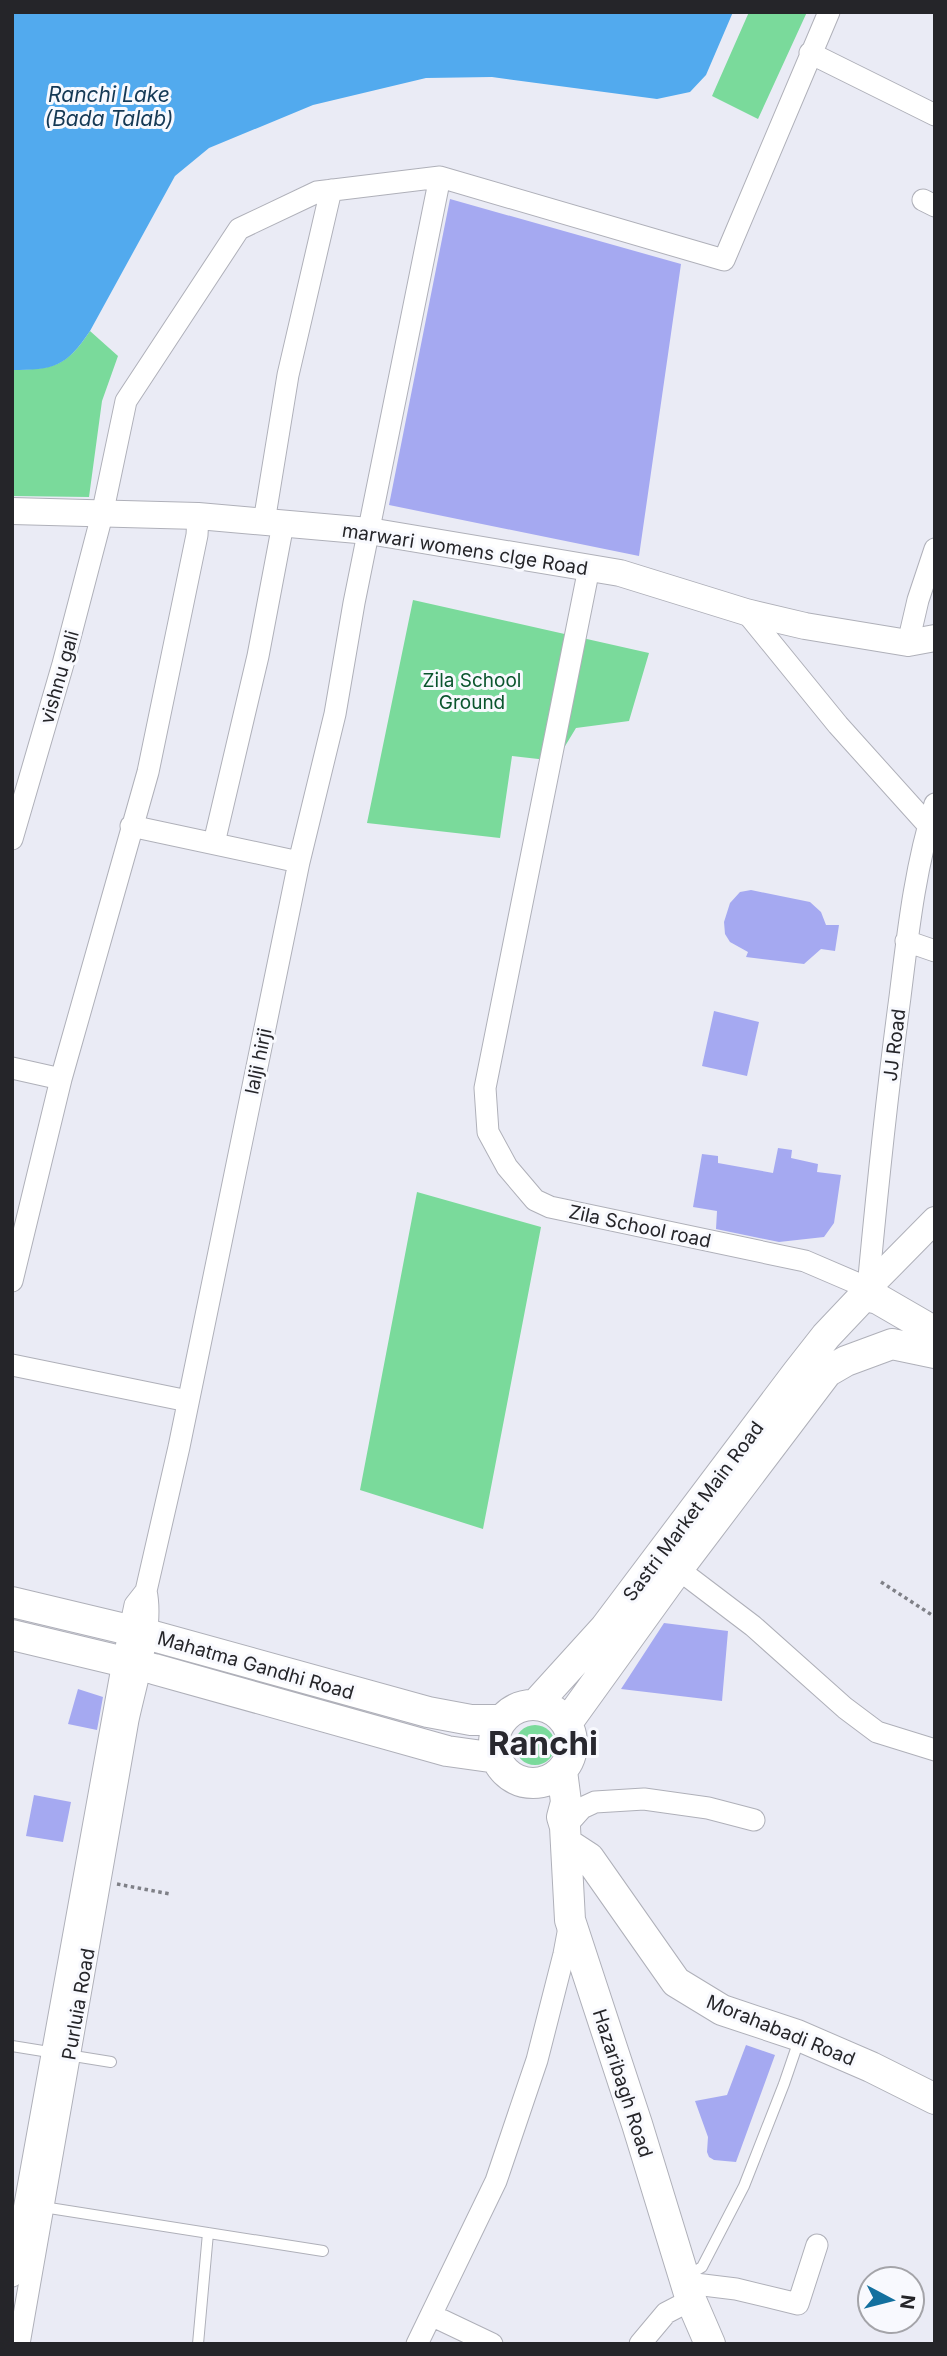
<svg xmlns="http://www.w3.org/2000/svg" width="947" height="2356" font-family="Inter,sans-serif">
	<rect width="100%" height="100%" fill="#eaebf5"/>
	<!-- green -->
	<path fill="#7ada9b" d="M749,12H807L758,119L712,96Z
		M90,331L118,356L102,401L89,497L12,496V370C54,369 66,367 90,331Z
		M413,600L649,653L629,721L576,728L556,761L512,756L500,838L367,823Z
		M417,1192L541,1227L483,1529L360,1490Z
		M515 1745a20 20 0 1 1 40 0a20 20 0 1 1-40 0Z"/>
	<!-- water -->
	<path fill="#52aaee" d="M12,12H733L706,75L690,92L657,99L492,77L426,78L313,105L209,148L175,176L90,331C66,367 54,370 12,370Z"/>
	<!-- building -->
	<path fill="#a5a9f1" d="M450,199L681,264L639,556L389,505Z
		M751,890L810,902L821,912L826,925H839L835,951L821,949L804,964L746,957L748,952L730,942L725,934L724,922L730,903L740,892Z
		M714,1011L759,1022L747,1076L702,1066Z
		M778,1148L792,1150L791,1158L818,1164L817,1172L841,1175L834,1223L824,1237L779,1242L716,1229L717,1211L693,1207L702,1154L718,1156V1163L773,1173Z
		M664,1623L728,1631L722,1701L621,1689Z
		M78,1689L103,1697L97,1730L68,1724Z
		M34,1795L71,1802L63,1842L26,1836Z
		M746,2045L775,2055L736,2162L714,2160L709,2157L707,2152L708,2137L695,2101L727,2095Z"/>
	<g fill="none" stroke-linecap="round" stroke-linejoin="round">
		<defs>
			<path id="service" d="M12,2046L111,2062
				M43,2207L323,2251
				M687,2276L702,2267L744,2186L784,2084L797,2046V2037
				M198,2344L208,2233"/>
			<path id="minor" d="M810,53L935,115
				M923,200L935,206
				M264,522L288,375L331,190
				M589,568L485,1088L488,1132L507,1167L535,1200L550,1207L805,1261L868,1288C877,1191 887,1094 900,997C908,932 915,867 935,804
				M746,612L838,725L928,825
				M908,643L918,600L935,549
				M131,826L299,862
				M12,839L63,664L102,515L126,401L239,229L317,192L440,177L724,260L829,12
				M214,843L258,656L283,524
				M906,941L935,951
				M12,1068L61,1079
				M12,1281L61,1079L148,772L197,535L198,516
				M12,1365L188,1401
				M678,1569L753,1626L845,1708L877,1732L935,1750
				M565,1827L582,1808L595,1802L644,1799L708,1808L754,1820
				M12,2276L123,1662L135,1605L146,1591
				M687,2283L736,2289L798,2304L817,2245
				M431,2315L492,2344
				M19,2344L128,1720C136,1683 154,1626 146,1591L179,1447L299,862L335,714L354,603L440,177
				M417,2344L496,2181L537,2060L564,1954L570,1922
				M640,2344L666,2313L691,2300"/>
			<path id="tertiary" d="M12,511L198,516L369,531L620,573L746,612L805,626L908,643L935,638
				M868,1297V1288L935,1220"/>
			<path id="secondary" d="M12,1602L146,1634L428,1712L471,1720H501
				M12,1635L154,1669L447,1751L497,1758
				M536,1704L605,1628L797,1373L826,1336L861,1299L865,1296L878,1299L935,1332
				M494 1744a39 39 0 1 1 78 0a39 39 0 1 1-78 0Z
				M567,1723L678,1569L827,1372L846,1361L892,1344L935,1353
				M562,1771L566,1802L562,1817L565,1827L570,1920L637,2124L691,2300L710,2344
				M566,1843L589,1858L676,1982L722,2010L797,2035L871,2067L935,2099"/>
		</defs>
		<!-- service casing -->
		<use href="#service" stroke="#afb0b9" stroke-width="12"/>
		<!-- minor casing -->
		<use href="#minor" stroke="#afb0b9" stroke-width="23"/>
		<!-- tertiary casing -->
		<use href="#tertiary" stroke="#afb0b9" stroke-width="28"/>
		<!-- secondary casing -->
		<use href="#secondary" stroke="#afb0b9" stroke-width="32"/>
		<!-- path -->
		<path stroke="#7f8087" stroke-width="3.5" stroke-dasharray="3.5 3.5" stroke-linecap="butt" d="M881,1582L935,1617
			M117,1884L170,1894"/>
		<!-- service -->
		<use href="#service" stroke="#fff" stroke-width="10"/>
		<!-- minor -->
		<use href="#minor" stroke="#fff" stroke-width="21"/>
		<!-- tertiary -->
		<use href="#tertiary" stroke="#fff" stroke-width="26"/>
		<!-- secondary -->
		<use href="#secondary" stroke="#fff" stroke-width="30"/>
	</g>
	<g text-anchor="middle" stroke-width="6" stroke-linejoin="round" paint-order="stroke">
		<!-- street labels -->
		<g font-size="19" fill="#252529" stroke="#f8f9fe">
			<text transform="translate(465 549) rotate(9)" y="7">marwari womens clge Road</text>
			<text transform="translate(59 677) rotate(-74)" y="7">vishnu gali</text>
			<text transform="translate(894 1045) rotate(-83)" y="7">JJ Road</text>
			<text transform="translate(258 1061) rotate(-78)" y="7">lalji hirji</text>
			<text transform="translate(640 1226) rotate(12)" y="7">Zila School road</text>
			<text transform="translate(693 1511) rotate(-53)" y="7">Sastri Market Main Road</text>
			<text transform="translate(256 1665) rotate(16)" y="7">Mahatma Gandhi Road</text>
			<text transform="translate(78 2004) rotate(-80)" y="7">Purluia Road</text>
			<text transform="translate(781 2030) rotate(22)" y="7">Morahabadi Road</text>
			<text transform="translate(623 2083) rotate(72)" y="7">Hazaribagh Road</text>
		</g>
		<!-- park labels -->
		<g font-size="19" fill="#0a552d" stroke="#f8f9fe">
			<text x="472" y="687">Zila School<tspan x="472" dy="22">Ground</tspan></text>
		</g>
		<!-- water labels -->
		<g font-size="21" font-style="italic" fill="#153955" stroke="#f8f9fe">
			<text x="109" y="102">Ranchi Lake<tspan x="109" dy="24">(Bada Talab)</tspan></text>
		</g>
		<!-- town labels -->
		<g font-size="33" font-weight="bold" fill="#28282f" stroke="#f8f9fe">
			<text x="543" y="1755">Ranchi</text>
		</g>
	</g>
	<!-- border -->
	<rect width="947" height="2356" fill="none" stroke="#252529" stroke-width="28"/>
	<!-- north arrow -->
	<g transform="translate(891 2300) rotate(97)"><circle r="33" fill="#f8f9fe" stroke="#a4a4a9" stroke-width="2"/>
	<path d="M0-5L12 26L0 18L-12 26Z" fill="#13709f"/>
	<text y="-10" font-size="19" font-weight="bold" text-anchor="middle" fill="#252529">N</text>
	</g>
</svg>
